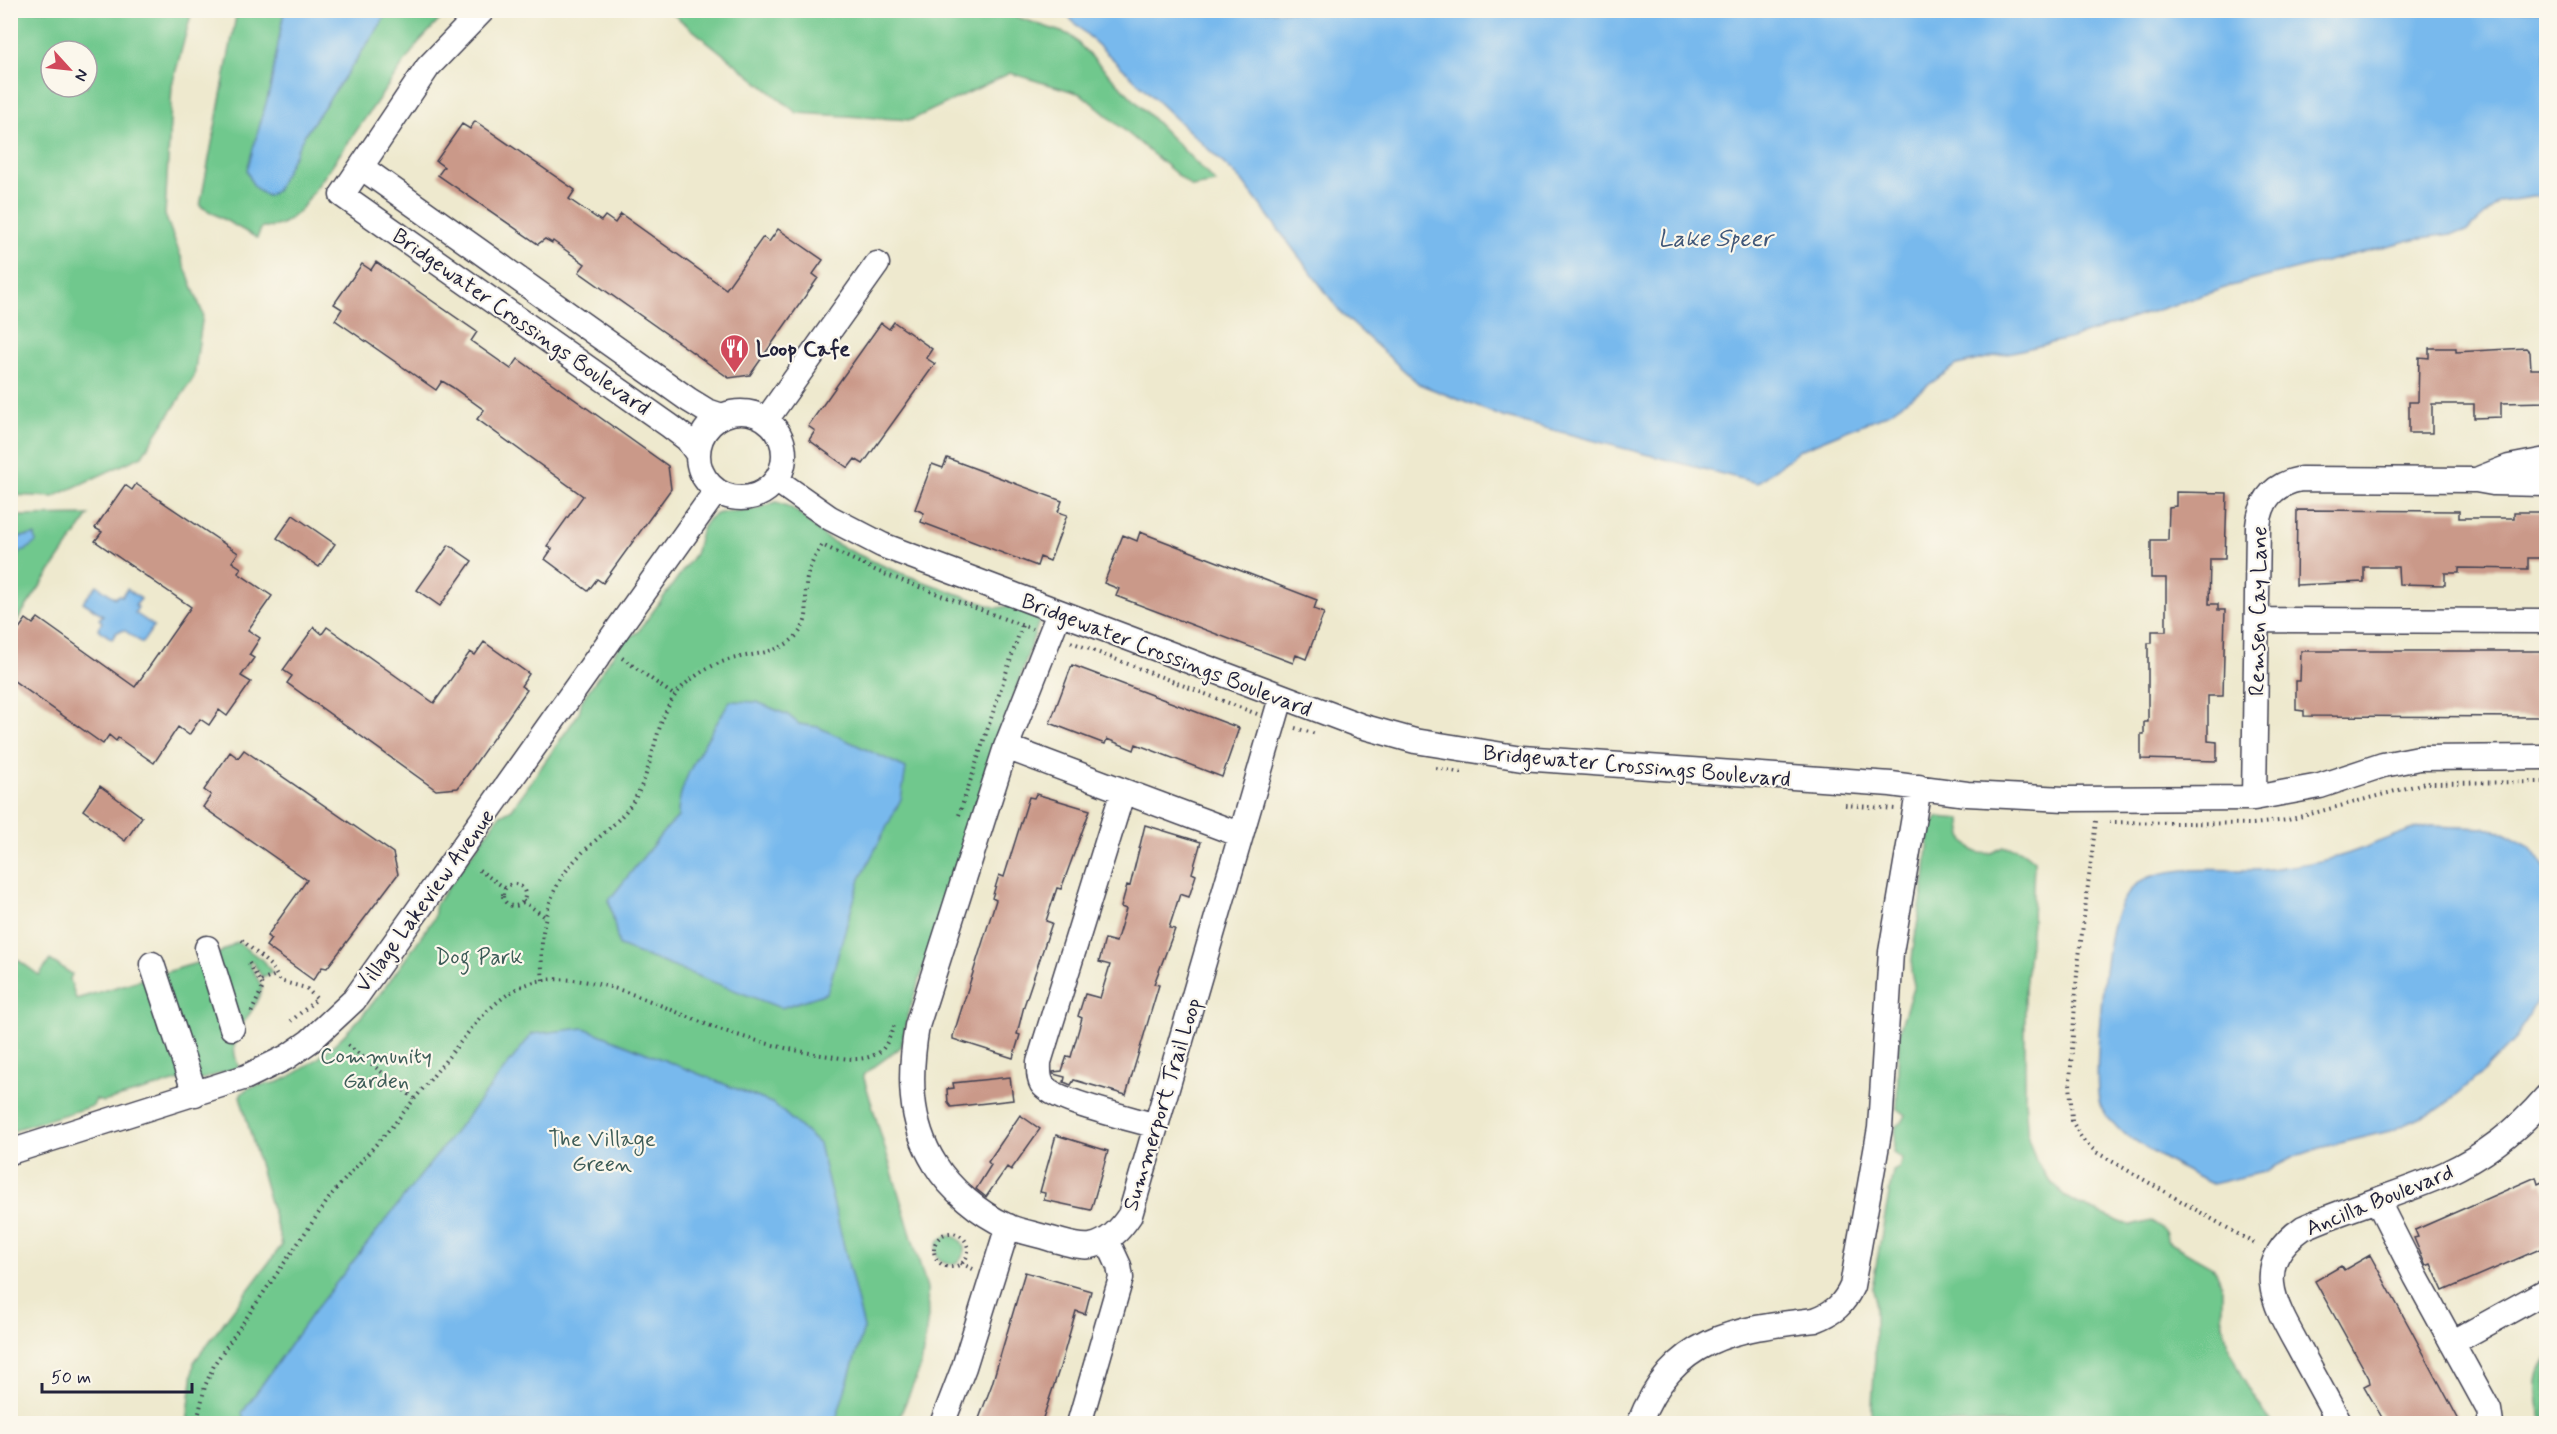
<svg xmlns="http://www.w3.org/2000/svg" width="2557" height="1434" font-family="Mynerve,sans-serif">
	<rect width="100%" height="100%" fill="#fbf7ec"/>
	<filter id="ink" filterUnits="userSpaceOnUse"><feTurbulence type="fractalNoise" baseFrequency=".0167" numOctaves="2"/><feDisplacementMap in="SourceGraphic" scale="12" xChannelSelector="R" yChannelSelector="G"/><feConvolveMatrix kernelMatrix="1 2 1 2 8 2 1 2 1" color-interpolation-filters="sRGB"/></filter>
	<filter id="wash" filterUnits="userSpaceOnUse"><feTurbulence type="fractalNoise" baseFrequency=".008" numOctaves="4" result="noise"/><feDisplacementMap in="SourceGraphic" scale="24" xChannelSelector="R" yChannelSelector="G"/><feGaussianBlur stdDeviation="1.35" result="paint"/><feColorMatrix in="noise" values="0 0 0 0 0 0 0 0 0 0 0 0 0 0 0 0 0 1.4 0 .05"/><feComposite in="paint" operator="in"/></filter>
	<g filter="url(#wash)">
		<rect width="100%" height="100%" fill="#eee9ce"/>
		<!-- green -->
		<path fill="#70c88d" stroke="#497564" stroke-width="1.5" fill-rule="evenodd" d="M11,10L192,11L172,85L165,215L203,314L194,377L142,456L53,497L11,495ZM51,51H87V87H51Z
			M237,11H448L418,43L302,208C289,221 281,228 262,227L257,238L200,206Z
			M669,11H1011L1017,17L1070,35L1216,183L1192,187L1081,94L1010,73L911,120L797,113Z
			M776,502C805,509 809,530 835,543C886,570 942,588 997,608L1008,606L1040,618L908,1015L901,1047L863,1075L927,1288L928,1317L921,1366L897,1423L187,1424L194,1362L282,1245L240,1096C249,1081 269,1087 281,1081C294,1075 306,1067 317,1059C366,1021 398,969 434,918L436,904L499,816L512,809L579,713L582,700L622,642L638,632L695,554C698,546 698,539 701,532C710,507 729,513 749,510C758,509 767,505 776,502Z
			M89,515L11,629V516Z
			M1938,817L1961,819C1961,837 1967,857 1991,853C1995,852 1999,848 2004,847C2017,846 2025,853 2034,861L2032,921L2025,989V1100L2028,1138L2036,1161L2051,1182L2065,1196L2082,1206L2132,1226L2151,1221C2161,1227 2167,1230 2167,1241L2209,1265L2216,1272L2222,1283V1321L2229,1348L2241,1375L2271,1423H1871L1875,1357V1297L1872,1288L1893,1171L1899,1168L1902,1159L1893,1153L1896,1126L1903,1121L1906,1115L1897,1108L1899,1031L1914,985L1911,972L1913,949L1925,879L1930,827Z
			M237,942L265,962L272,973L262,977L252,961L249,963L262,987C256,1019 222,1030 239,1067L195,1082L181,1080L103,1102L96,1099L93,1106L20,1128L11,1133V955L39,975L50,960L72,974L70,979L76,999L210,959Z
			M936 1250a14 14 0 1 1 28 0a14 14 0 1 1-28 0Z
			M2546,1360V1423H2543C2537,1403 2531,1378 2546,1360Z"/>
		<!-- water -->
		<path fill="#78b9ed" stroke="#4d6e94" stroke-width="1.5" d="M284,11H387L381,24L304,136L276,191L268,196C255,191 251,183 247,170L270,89Z
			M1062,11H2546V195L2499,202L2466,232L2414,239L2231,286L2072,338L1957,365L1887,414L1800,450L1757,483L1503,417L1419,384L1342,314L1242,181Z
			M35,535L36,542L25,551H20L11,572V538Z
			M97,585L115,598L119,595L122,596L127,589L141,599L135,606L138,607L135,613L154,626L142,643L124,630L117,632L112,639L98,629L102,622L99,619L103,615L83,602Z
			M730,701L757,702L788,715L799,724L818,727L906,768L901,799L860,879L827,993L781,1008L619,946L609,900L664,831L678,817C676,780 712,733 730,701Z
			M2431,826L2485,828L2500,831L2530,847L2546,870V976L2538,998L2517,1037L2483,1072L2446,1104L2437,1110L2390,1131L2320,1148L2294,1157L2264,1172L2212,1184C2186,1172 2111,1133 2101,1107C2091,1084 2105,945 2115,918C2120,904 2127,890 2140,882C2171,862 2234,873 2270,869C2300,865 2330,861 2358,850C2383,841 2405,829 2431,826Z
			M584,1028L774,1104L819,1144L864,1328L835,1423H245L242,1413L311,1315L532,1034Z"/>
		<g id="blocks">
			<!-- building -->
			<path fill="#ca9989" d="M475,121L575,190L569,199L601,221L605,216L615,223L621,214L726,289L763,237L769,242L778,229L823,260L813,274L818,278L750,375L729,378L579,272L585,264L553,241L552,243L545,239L538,244L438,175L444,167L436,161L462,124L470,129Z
				M376,262L477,332L471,341L511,369L518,359L668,466L671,489L603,583L597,579L588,591L545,559L552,549L547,546L583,496L477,419L484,410L452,387L442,381L436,390L335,320L342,309L334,304L362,264L371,270Z
				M894,322L932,349L926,358L935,364L863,464L855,459L848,468L809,440L815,431L808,426L881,323L889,329Z
				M2429,348H2456V352L2526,348L2530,352L2531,369H2547V402L2501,403V417L2474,418V404H2432V433H2409V402H2418L2419,357L2429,358Z
				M947,458L1062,501L1058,512L1067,515L1050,561L1040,557L1037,566L921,522L924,513L915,509L932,464L943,468Z
				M136,484L238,553L232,562L241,568L238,573L272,596L248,630L260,638L249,655L254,658L241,676L251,682L227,716L219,710L209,725L200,719L189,735L178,727L154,763L118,738L116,741L109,735L103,744L10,678V641L26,619L33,624L38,618L135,687L191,607L95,541L102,532L95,528L125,485L132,490Z
				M2176,492L2227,493L2225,559H2210L2209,604H2218V610H2225L2223,696H2208V741L2217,742V761L2141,759V734H2144V722H2148V643H2152V631H2166V578H2151V540H2168L2169,507L2176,506Z
				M2297,510L2459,511V518H2514V512H2541V558H2528V569L2459,568V573H2445V585L2399,584L2398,567H2364V582L2296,585Z
				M293,515L335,544L319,567L277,538Z
				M1140,532L1317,600L1314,609L1324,613L1306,659L1296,655L1293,663L1116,596L1119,589L1104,583L1123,535L1137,541Z
				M449,545L472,561L440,606L417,590Z
				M314,627L322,634L327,627L434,703L470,652L475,655L484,642L529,674L521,686L527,690L458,788L436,790L287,683L292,676L283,670Z
				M2301,651H2547V717L2304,716V711L2296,710V681H2300Z
				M1072,665L1239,728L1222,777L1136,744L1134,750L1107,739L1105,744L1050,723Z
				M244,750L393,853L398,874L327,968L322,967L313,980L266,946L271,939L267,936L307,880L203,807L211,795L204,790L230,752L238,758Z
				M100,786L142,817L125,841L83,810Z
				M1036,794L1090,810L1061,889L1057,888L1046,921L1052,923L1024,1006L1017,1034L1020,1035L1013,1058L953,1039V1036L996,900L992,898L999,875L1004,877L1029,797L1034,798Z
				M1145,825L1201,842L1192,873L1196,875L1189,897L1180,894L1169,928L1175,929L1154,984L1159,985L1126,1095L1074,1080L1071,1085L1064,1082L1065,1077L1053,1074V1072L1062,1071L1067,1056L1071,1057L1082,1018L1078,1016L1085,994L1100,998L1110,965L1099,962L1105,939L1116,942L1126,909L1121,907L1127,885L1130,886Z
				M1010,1077L1013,1100L951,1107L948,1103L947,1089L954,1088L953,1083Z
				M1020,1115L1040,1129L1011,1170L1007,1167L986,1197L976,1189L991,1165L988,1162Z
				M1056,1135L1108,1151L1091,1210L1044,1200L1045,1193L1040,1192Z
				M2536,1177L2538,1184L2542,1182L2547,1193V1246L2443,1291L2431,1264L2426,1266L2425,1264L2414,1238L2418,1237L2415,1230Z
				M2370,1255L2411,1330L2461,1424H2393L2389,1418L2384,1421L2364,1386L2370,1383L2369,1378L2315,1281L2341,1266L2344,1270Z
				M1025,1272L1091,1291L1085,1314L1076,1311L1060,1367L1041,1424H977L992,1384Z"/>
		</g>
	</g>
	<g filter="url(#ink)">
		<use href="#blocks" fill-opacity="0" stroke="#414051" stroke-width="1.5"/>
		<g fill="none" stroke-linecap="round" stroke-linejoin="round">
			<defs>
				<path id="minor" d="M483,10L428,67L342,195L670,426L687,439L697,453
					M361,167L689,400L707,411L722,416
					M698 455a43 43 0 1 1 86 0a43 43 0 1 1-86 0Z
					M766,420L877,264
					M2481,478L2509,467L2546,460
					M776,480L830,518L882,545L1361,726L1415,741L1522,758L1891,784L1967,794L2065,799L2254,798L2320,786L2383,765L2419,758L2546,757
					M1059,613L1006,747L917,1026C909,1073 908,1121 935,1164C950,1189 980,1214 1007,1226C1021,1232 1037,1234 1051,1239C1064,1242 1078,1248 1091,1246C1109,1242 1120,1230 1130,1215L1281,698
					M2257,620L2546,621
					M1006,747L1241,835
					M1123,791L1039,1062C1039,1069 1038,1077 1042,1084C1052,1101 1134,1119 1156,1126
					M2254,798L2258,526C2261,499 2274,484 2301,479L2476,480L2493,483L2546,484
					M207,948L232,1028
					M152,964L195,1094
					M10,1152L246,1077L287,1057L310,1041L354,1000L716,491
					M2377,1200L2416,1277L2489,1410L2491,1424
					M2452,1343L2546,1291
					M942,1424L964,1367L1008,1226
					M1079,1424L1121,1278L1119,1266L1107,1240
					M1639,1424C1673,1337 1733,1329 1815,1320C1834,1313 1844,1304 1852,1286L1880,1128L1891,952L1919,787
					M2340,1424C2327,1399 2313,1374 2300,1350C2275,1305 2250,1265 2303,1228C2349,1207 2399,1195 2445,1174C2484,1156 2518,1130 2546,1097"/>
			</defs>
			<!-- minor casing -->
			<use href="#minor" stroke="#414051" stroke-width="27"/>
			<!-- path -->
			<path stroke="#414051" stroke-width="4" stroke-dasharray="1.5 4.5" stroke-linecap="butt" d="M1071,642L1257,714
				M622,658L675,696
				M1295,728L1316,734
				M1436,768L1464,773
				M1845,805L1895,809
				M959,815L1022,625
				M2096,821L2077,973L2070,1081L2072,1121L2082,1139L2096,1152L2257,1245
				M2109,822L2253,824L2288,820L2425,783L2546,782
				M479,870L505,888
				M503 895a11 11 0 1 1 22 0a11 11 0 1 1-22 0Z
				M523,901L545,917
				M242,940L271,966L280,981L306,988L317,999L291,1021
				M249,963L263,987L251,1013
				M543,980C538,937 545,890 578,857C599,835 625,820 639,791C658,753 655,704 693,678C700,673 709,667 717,664C743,652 776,658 797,635C811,618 805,607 806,588C806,572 814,558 822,545L879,572L1032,629
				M261,981L276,975
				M348,1045L415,1099
				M934 1250a17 17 0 1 1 34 0a17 17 0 1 1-34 0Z
				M961,1263L973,1269
				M199,1413L205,1386L215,1363L332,1194L395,1123L480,1018C499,1000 517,983 545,980C606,974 663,1009 719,1029C754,1041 792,1051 829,1056C846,1059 863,1062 878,1053C887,1047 890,1035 894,1026"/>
			<!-- minor -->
			<use href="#minor" stroke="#fff" stroke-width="24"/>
		</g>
	</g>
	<!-- icons -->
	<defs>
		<symbol id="restaurant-pin" viewBox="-11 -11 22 30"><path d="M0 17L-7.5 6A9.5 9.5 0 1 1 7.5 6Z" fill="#d1495b" stroke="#fbf7ec"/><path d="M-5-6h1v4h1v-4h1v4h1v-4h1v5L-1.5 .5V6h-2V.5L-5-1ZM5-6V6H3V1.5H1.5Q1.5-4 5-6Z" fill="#fff"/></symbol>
	</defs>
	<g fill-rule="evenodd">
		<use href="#restaurant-pin" x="718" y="332" width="33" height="45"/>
	</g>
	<g text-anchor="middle" stroke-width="4.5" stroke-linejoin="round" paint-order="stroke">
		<!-- street labels -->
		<g font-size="22" fill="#22223b" stroke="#fbf7ec">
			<text transform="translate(522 321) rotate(35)" y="8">Bridgewater Crossings Boulevard</text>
			<text transform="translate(2257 611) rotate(-89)" y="8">Remsen Cay Lane</text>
			<text transform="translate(1167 654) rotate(21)" y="8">Bridgewater Crossings Boulevard</text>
			<text transform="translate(1637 765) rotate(5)" y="8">Bridgewater Crossings Boulevard</text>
			<text transform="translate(424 900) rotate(-54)" y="8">Village Lakeview Avenue</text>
			<text transform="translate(1161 1104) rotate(-73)" y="8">Summerport Trail Loop</text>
			<text transform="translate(2379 1199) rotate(-22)" y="8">Ancilla Boulevard</text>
		</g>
		<!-- poi labels -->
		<g font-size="22" font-weight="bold" fill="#22223b" stroke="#fbf7ec" text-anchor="start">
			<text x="756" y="356">Loop Cafe</text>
		</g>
		<!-- park labels -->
		<g font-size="22" fill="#3d5c58" stroke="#fbf7ec">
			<text x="479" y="964">Dog Park</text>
			<text x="376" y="1063">Community<tspan x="376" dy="25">Garden</tspan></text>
			<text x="602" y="1146">The Village<tspan x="602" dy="25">Green</tspan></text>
		</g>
		<!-- water labels -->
		<g font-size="24" font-style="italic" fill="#405779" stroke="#fbf7ec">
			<text x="1715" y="246">Lake Speer</text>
		</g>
	</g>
	<!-- margin -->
	<rect width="2557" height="1434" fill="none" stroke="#fbf7ec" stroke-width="36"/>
	<!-- north arrow -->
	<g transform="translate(69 69) rotate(117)"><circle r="28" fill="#fbf7ec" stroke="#a4a2a5" stroke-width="1.5"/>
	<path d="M0-4.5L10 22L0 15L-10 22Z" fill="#d1495b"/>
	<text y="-9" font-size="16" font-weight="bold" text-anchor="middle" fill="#22223b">N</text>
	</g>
	<!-- scale -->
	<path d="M42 1383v9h150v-9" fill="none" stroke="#22223b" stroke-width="3"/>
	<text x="51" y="1383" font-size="18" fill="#22223b" stroke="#fbf7ec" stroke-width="4.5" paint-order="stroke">50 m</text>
</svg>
